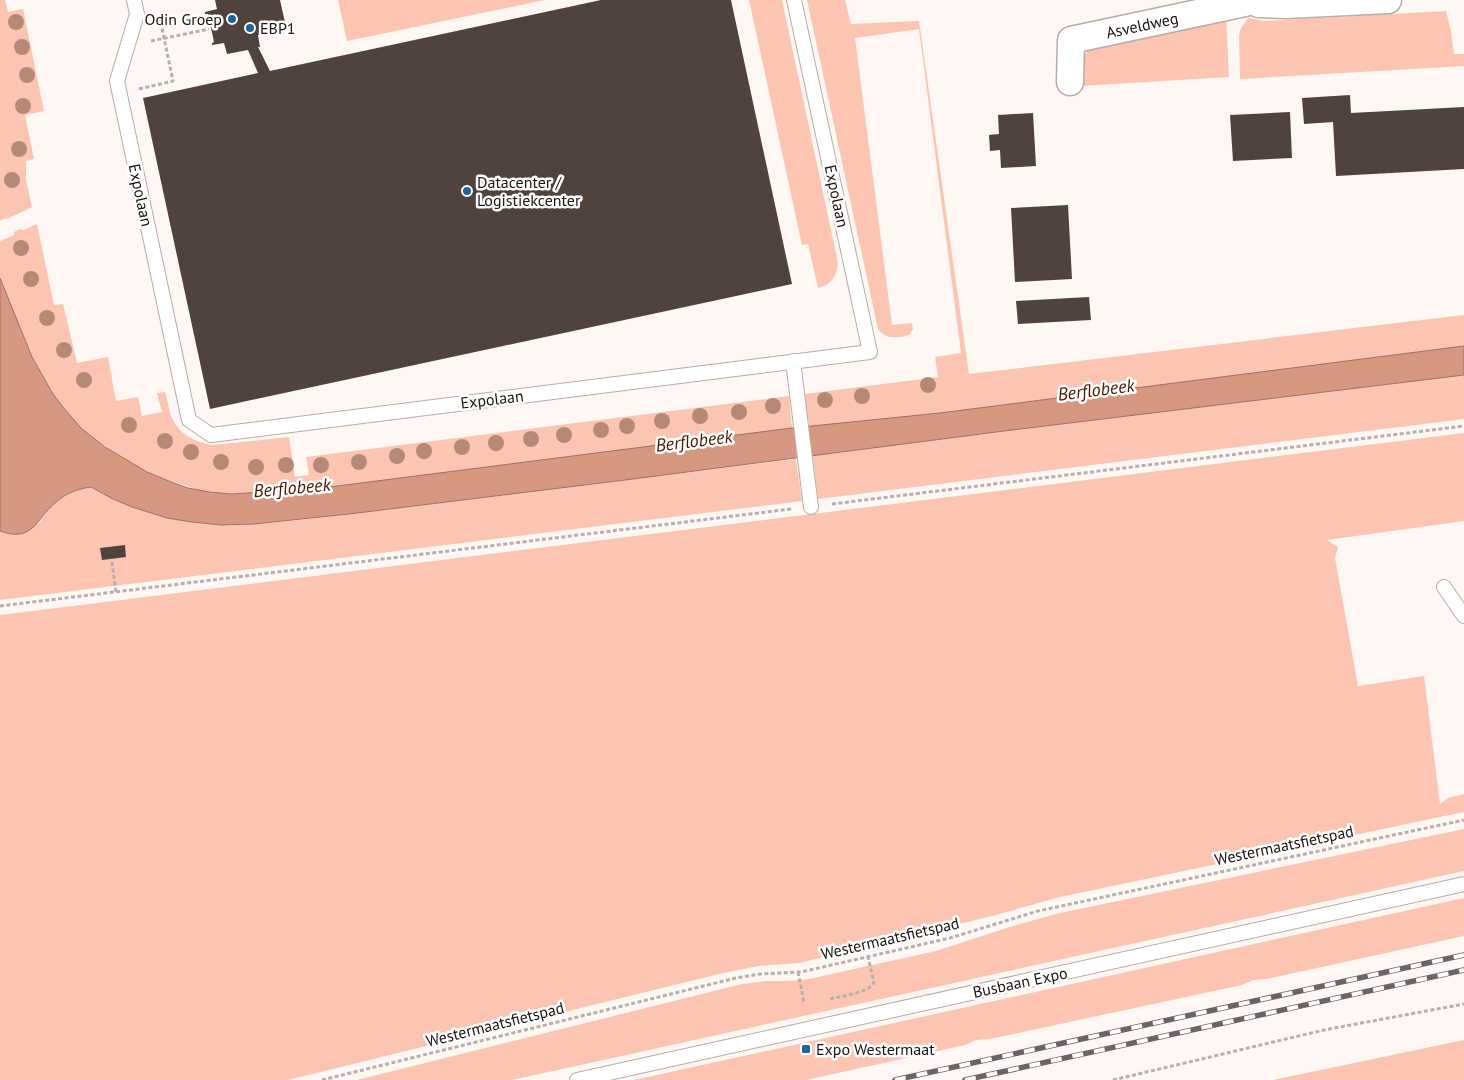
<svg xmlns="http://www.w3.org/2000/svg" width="1464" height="1080" font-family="'PT Sans',sans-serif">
	<rect width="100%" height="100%" fill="#fef7f4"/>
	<!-- green -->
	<path fill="#fbc5b2" d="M0,0H5L8,12L23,9L44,111L25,115L34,159L26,161V180L32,207L7,219L6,218L0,221Z
		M338,0H545L347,41Z
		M749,0H782L838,263C837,276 831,285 818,288L808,244L802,245Z
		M807,0H845L851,24L919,21L969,374L1464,315V346L940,413L810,427L808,417H807L805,394L938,377L935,357L961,353L919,29L855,38L892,325L912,323L913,329L909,335C897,338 886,340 878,329Z
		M1446,11L1451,31L1454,54H1464V66L1240,79L1239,35L1241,28L1248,18L1265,21Z
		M1226,17L1229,77L1080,86V61L1092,45Z
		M37,224L54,305L63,304L77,363L108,357L116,401L138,397L142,416L162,412L157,393L165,392C168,400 168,408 171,416C179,435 195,442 213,445L289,437L295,477L309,475L306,457L789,396L792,428L314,489L231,494L199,490L162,478L147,472L119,456L92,437L81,428L62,406L53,394L32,357L0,278V241L14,235V232L20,229L23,230Z
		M1464,375V419L818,499L813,456L1004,431Z
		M1464,433V521L1327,540L1338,547L1335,558L1358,686L1424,676L1440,804L1448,798L1464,794V812L1060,897L992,916L799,963L758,966L719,974L288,1080H0V615Z
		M796,459L802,501L0,600V531L6,533L39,523L52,505L70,492L91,487C134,511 172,522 221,525C247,526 274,522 300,520C341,515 383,510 424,505C548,490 672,474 796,459Z
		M1464,829V871L512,1080H357L742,984L765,981H790L809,979L936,951L1016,925L1060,913Z
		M1464,898V936L1266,979L1253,980L1242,985L990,1039L976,1040L965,1045L806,1080H634Z
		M1464,1040V1080H1273Z"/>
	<!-- water -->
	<path fill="#d79881" stroke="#9e705f" d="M0,278L32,357L53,394L62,406L81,428L105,447L147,472L174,483L188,488L210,492L231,494L314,489L792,428L940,413L1464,346V375L1004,431L625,480L349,514L254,524L221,525L192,522L167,518L132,507L113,499L91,487C77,489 66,493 55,503C36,519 33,543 0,531Z"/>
	<!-- building -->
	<path fill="#50423d" d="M215,0H280L286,27H288V29L258,35L260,47H258L270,71L601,0H731L792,284L210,409L143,98L258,73L248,50L227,54L224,43L212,45V43L214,42L208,14H205V12L217,9Z
		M1350,95L1351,113L1464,107V169L1336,176L1333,122L1304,124L1302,98Z
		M1290,112L1292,158L1233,161L1230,115Z
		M1033,113L1036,166L1001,168L1000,150L990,151L989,135L999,134L998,115Z
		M1068,205L1072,279L1015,282L1011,208Z
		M1089,297L1091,320L1018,324L1016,301Z
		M125,545L126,557L102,560L100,548Z"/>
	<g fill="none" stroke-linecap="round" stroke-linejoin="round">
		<defs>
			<path id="service" d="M134,0L137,14L117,81L189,420L211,435L870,352L794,0
				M793,361L811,507
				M1444,587L1464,616
				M577,1080L1464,884"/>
			<path id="minor" d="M1251,0L1259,4L1287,5L1388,0
				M1070,82L1071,40L1254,1"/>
		</defs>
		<!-- service casing -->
		<use href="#service" stroke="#bbaaa4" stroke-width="16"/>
		<!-- minor casing -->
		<use href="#minor" stroke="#bbaaa4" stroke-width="29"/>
		<!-- path -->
		<path stroke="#b6afac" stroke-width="3" stroke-dasharray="4 2.5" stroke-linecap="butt" d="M151,41L209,29
			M139,89L173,81L159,14
			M832,504L1464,426
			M112,562L116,592
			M0,606L791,509
			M798,972L804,1003
			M830,999C841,996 868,993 874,983L868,957
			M322,1080L736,978L760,974L801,972L950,938L1038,911L1464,820
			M1113,1080L1324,1030L1464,1004"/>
		<!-- service -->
		<use href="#service" stroke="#fff" stroke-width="14"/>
		<!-- minor -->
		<use href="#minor" stroke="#fff" stroke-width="26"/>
		<defs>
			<path id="rail" d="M895,1080L1464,955
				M965,1080L1464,970"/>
		</defs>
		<!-- rail casing -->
		<use href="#rail" stroke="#6b6562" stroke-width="5.5"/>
		<!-- rail -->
		<use href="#rail" stroke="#fff" stroke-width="4" stroke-dasharray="11" stroke-linecap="butt"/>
	</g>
	<!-- trees -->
	<g fill="#b68977">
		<circle cx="16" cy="22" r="8"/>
		<circle cx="22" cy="47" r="8"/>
		<circle cx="27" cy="75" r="8"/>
		<circle cx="23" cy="106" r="8"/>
		<circle cx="19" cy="149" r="8"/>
		<circle cx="12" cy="180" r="8"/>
		<circle cx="21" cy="248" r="8"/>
		<circle cx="31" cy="279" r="8"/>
		<circle cx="47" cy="318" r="8"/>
		<circle cx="64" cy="350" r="8"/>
		<circle cx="84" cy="380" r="8"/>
		<circle cx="928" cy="385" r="8"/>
		<circle cx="862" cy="396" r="8"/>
		<circle cx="825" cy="400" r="8"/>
		<circle cx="773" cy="406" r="8"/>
		<circle cx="739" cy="412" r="8"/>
		<circle cx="700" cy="416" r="8"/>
		<circle cx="662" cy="421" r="8"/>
		<circle cx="129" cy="425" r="8"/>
		<circle cx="627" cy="426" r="8"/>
		<circle cx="601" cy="430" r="8"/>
		<circle cx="564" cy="435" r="8"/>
		<circle cx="531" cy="439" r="8"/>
		<circle cx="165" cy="441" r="8"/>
		<circle cx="496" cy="443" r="8"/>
		<circle cx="462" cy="447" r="8"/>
		<circle cx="424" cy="451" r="8"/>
		<circle cx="191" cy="452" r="8"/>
		<circle cx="397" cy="456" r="8"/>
		<circle cx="221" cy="462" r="8"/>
		<circle cx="359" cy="462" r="8"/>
		<circle cx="286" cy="465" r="8"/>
		<circle cx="321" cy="465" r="8"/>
		<circle cx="256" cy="467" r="8"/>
	</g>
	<!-- markers -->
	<g fill="#1b6598" stroke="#fff" stroke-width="2">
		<circle cx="232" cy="19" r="5"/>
		<circle cx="250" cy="28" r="5"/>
		<circle cx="467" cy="191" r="5"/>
		<rect x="801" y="1044" width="10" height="10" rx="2.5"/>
	</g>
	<g text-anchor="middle" stroke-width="5" stroke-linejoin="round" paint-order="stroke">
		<!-- poi labels -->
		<g font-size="16" fill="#1a1411" stroke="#fff" text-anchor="start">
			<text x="222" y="25" text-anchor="end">Odin Groep</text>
			<text x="260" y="34">EBP1</text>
			<text x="477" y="188">Datacenter /<tspan x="477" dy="18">Logistiekcenter</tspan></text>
			<text x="816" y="1055">Expo Westermaat</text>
		</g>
		<!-- street labels -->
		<g font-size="16" fill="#1a1411" stroke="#fff">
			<text transform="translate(1142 25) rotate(-12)" y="6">Asveldweg</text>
			<text transform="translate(141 195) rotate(78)" y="6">Expolaan</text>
			<text transform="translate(837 196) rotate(78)" y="6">Expolaan</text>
			<text transform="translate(492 399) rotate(-7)" y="6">Expolaan</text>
			<text transform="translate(1284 845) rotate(-12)" y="6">Westermaatsfietspad</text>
			<text transform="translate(890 938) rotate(-13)" y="6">Westermaatsfietspad</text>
			<text transform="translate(1020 982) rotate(-12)" y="6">Busbaan Expo</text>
			<text transform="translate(495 1024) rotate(-14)" y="6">Westermaatsfietspad</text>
		</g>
		<!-- water labels -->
		<g font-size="18" font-style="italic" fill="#4f1600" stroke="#fff">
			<text transform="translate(1096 390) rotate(-7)" y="6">Berflobeek</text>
			<text transform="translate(694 441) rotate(-7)" y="6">Berflobeek</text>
			<text transform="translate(292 488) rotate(-5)" y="6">Berflobeek</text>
		</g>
	</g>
</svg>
